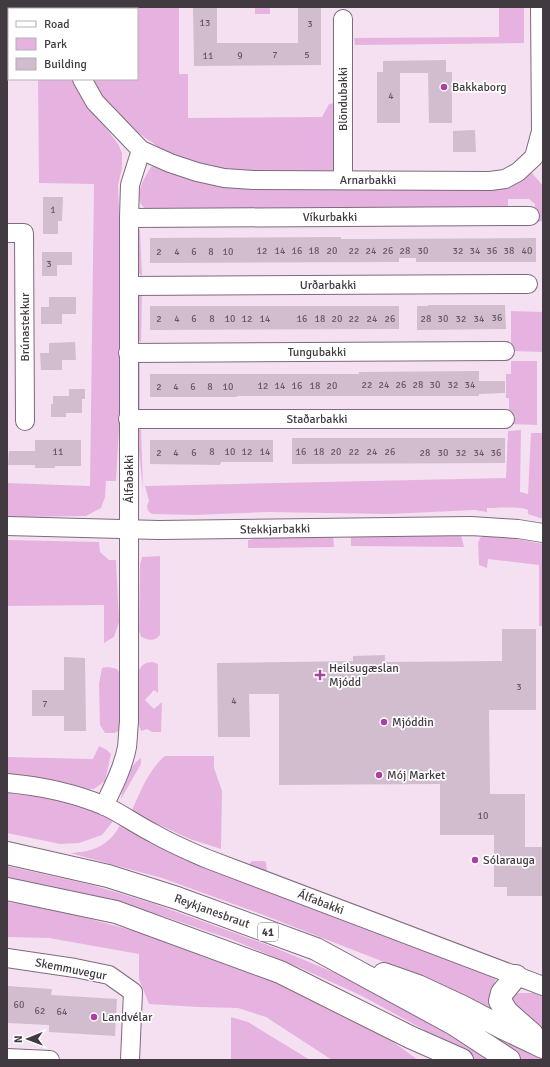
<svg xmlns="http://www.w3.org/2000/svg" width="550" height="1067" font-family="Signika,sans-serif">
	<rect width="100%" height="100%" fill="#f5e0f2"/>
	<!-- green -->
	<path fill="#e6b3e0" d="M72,7H179V74H188V118L322,117L329,104L336,103L337,161L333,170L306,172L240,171L202,166L171,156L130,127L100,96L91,79H137V9H72Z
		M255,7H270V14H255Z
		M499,7H524V43L355,45L354,38L499,37Z
		M38,79H73L82,96L118,144L122,153V168L118,185L121,252L122,375L116,481H106L105,497L101,508L86,516L7,517V483L90,486L94,184L39,183Z
		M161,165L503,189L519,181L532,173L543,186V221L537,222L535,210V204L529,199H508V211H148C146,209 142,206 141,204C135,192 145,177 151,167Z
		M140,229L142,276L136,271L135,233Z
		M142,293L141,343L137,338L138,297Z
		M511,311L543,312V352L511,351Z
		M140,361V413L136,411V362Z
		M511,361H537V425L509,424V398H506V374H511Z
		M141,428L143,490L137,432Z
		M521,430L520,492L528,494L531,433H543V519L528,514V510C520,506 498,508 487,508V512L475,510L388,514L269,512L196,515L152,514L148,511L147,506L149,501L145,486L506,478L508,431Z
		M351,533L461,535L464,547L351,546Z
		M333,534L334,547L248,548V540L274,535Z
		M485,535H495L543,544V626H539V565L488,559L487,568L479,565L478,543L480,538Z
		M7,540L99,542L100,552L109,560H116L119,622L114,637L104,643V605L7,606Z
		M160,556V635C154,642 149,640 141,637L139,631L140,565L142,557Z
		M153,662L158,664V693L154,690L145,700L154,709L162,702L161,732H152L147,729L141,731L138,723V672C141,665 145,662 153,662Z
		M108,667L117,669L121,675L119,731L114,733H105L100,725L99,684L102,668Z
		M99,746L107,750L111,754L105,781L94,789L80,790L7,777V757L93,759Z
		M165,756H214V768L222,791L221,849L190,839L131,812C140,793 148,770 165,756Z
		M141,758V764L121,799C122,785 129,766 141,758Z
		M7,789L67,800L114,820L102,835L79,843L60,844L7,833Z
		M120,825L195,861L489,973L496,978L492,993L497,1015L384,962L261,914L162,878L70,853C93,852 109,846 120,825Z
		M252,861H264L266,862L267,870L265,874L249,868L250,863Z
		M7,866L92,885L152,903L273,947L369,987L497,1060H475L419,1027L362,996L303,969L233,940L163,916L82,895L7,880Z
		M7,902L58,910L141,933L207,958L245,970L284,985L370,1025L418,1060H332L266,1017L238,1008L198,1007L149,1004L139,979V954L49,938L7,937Z
		M520,993H535L543,996V1032L515,1015L508,995Z
		M458,1011L543,1060H521L455,1017Z
		M231,1017L248,1022L310,1060H231Z"/>
	<!-- building -->
	<path fill="#d2bdcf" d="M193,7H217V43H298V7H321V65L194,66Z
		M446,60V72H452V123H429L428,73H400V123H377V72H383V61Z
		M475,130L476,152H453V131Z
		M43,197H63L62,221H58V234H43Z
		M341,237V239H363L536,238V262H416V258H399V262L150,263V238Z
		M42,252H72V265H57V276H42Z
		M49,297H76V314H62V324H41V307H49Z
		M428,305H505L506,329L417,330V306H428Z
		M150,306H399V329L150,330Z
		M75,342L76,360H62V370H41L40,353H49V343Z
		M479,371V381H505V393L479,394V396H237V397H150V374H359V372Z
		M69,389H85V399H82V413H66V417H51V404H53V396H69Z
		M292,438H505V463L292,464Z
		M35,440H81V466H55V468H35V465H8L9,451H35Z
		M150,440H273V462H221L220,465L150,464Z
		M502,629H536V710H489L490,794H525V847H543V896H507V887H494V835H440V784L279,785V694H249L250,737H218L217,663L353,661V656L385,655V662L502,661Z
		M64,657L85,658L86,731H64V716H32V690H64Z
		M7,986L52,989L51,995L117,999L115,1036L49,1032V1025L7,1023Z"/>
	<g fill="none" stroke-linecap="round" stroke-linejoin="round">
		<defs>
			<path id="minor" d="M61,7L62,9
				M82,79L95,102L141,150L170,163L197,172L224,178L253,180L490,181L505,179L518,172L534,157L541,131L540,7
				M343,180V19
				M129,218L530,216
				M7,233H24L25,421
				M129,286L528,284
				M128,353L505,351
				M128,419H505
				M7,526L159,530L471,526L518,529L543,533
				M7,783C41,786 74,793 105,806C122,814 137,825 153,833C170,843 187,850 205,858L543,986
				M104,806C113,787 123,768 127,747C128,739 128,730 129,722V218L130,185L141,150
				M7,958L75,968L109,975L133,992L130,1060
				M7,1058L50,1060"/>
			<path id="highway" d="M7,853L108,876L177,898L316,949L454,1024L509,1060
				M7,889L116,912L280,972L410,1037L462,1060
				M384,974L418,986L463,1007L503,1028L543,1047
				M516,976L502,993L500,1001L507,1012L532,1034"/>
		</defs>
		<!-- minor casing -->
		<use href="#minor" stroke="#7e6b7c" stroke-width="20"/>
		<!-- highway casing -->
		<use href="#highway" stroke="#7e6b7c" stroke-width="24"/>
		<!-- minor -->
		<use href="#minor" stroke="#fff" stroke-width="18"/>
		<!-- highway -->
		<use href="#highway" stroke="#fff" stroke-width="22"/>
	</g>
	<!-- markers -->
	<g fill="#a940a2" stroke="#fff" stroke-width="1.5">
		<circle cx="444" cy="87" r="4"/>
		<path d="M318 669h4v4h4v4h-4v4h-4v-4h-4v-4h4z"/>
		<circle cx="384" cy="722" r="4"/>
		<circle cx="379" cy="775" r="4"/>
		<circle cx="475" cy="860" r="4"/>
		<circle cx="94" cy="1017" r="4"/>
	</g>
	<g text-anchor="middle" stroke-width="3.5" stroke-linejoin="round" paint-order="stroke">
		<!-- number labels -->
		<g font-size="10" fill="#665b64">
			<text x="205" y="26">13</text>
			<text x="310" y="27">3</text>
			<text x="275" y="58">7</text>
			<text x="307" y="58">5</text>
			<text x="208" y="59">11</text>
			<text x="240" y="59">9</text>
			<text x="391" y="99">4</text>
			<text x="53" y="213">1</text>
			<text x="262" y="254">12</text>
			<text x="280" y="254">14</text>
			<text x="297" y="254">16</text>
			<text x="314" y="254">18</text>
			<text x="332" y="254">20</text>
			<text x="354" y="254">22</text>
			<text x="371" y="254">24</text>
			<text x="388" y="254">26</text>
			<text x="405" y="254">28</text>
			<text x="423" y="254">30</text>
			<text x="458" y="254">32</text>
			<text x="475" y="254">34</text>
			<text x="492" y="254">36</text>
			<text x="509" y="254">38</text>
			<text x="527" y="254">40</text>
			<text x="159" y="255">2</text>
			<text x="177" y="255">4</text>
			<text x="194" y="255">6</text>
			<text x="211" y="255">8</text>
			<text x="228" y="255">10</text>
			<text x="49" y="267">3</text>
			<text x="497" y="321">36</text>
			<text x="159" y="322">2</text>
			<text x="177" y="322">4</text>
			<text x="194" y="322">6</text>
			<text x="212" y="322">8</text>
			<text x="230" y="322">10</text>
			<text x="247" y="322">12</text>
			<text x="265" y="322">14</text>
			<text x="302" y="322">16</text>
			<text x="320" y="322">18</text>
			<text x="337" y="322">20</text>
			<text x="354" y="322">22</text>
			<text x="372" y="322">24</text>
			<text x="390" y="322">26</text>
			<text x="426" y="322">28</text>
			<text x="443" y="322">30</text>
			<text x="461" y="322">32</text>
			<text x="479" y="322">34</text>
			<text x="367" y="388">22</text>
			<text x="384" y="388">24</text>
			<text x="401" y="388">26</text>
			<text x="418" y="388">28</text>
			<text x="435" y="388">30</text>
			<text x="453" y="388">32</text>
			<text x="470" y="388">34</text>
			<text x="263" y="389">12</text>
			<text x="280" y="389">14</text>
			<text x="297" y="389">16</text>
			<text x="315" y="389">18</text>
			<text x="332" y="389">20</text>
			<text x="159" y="390">2</text>
			<text x="176" y="390">4</text>
			<text x="193" y="390">6</text>
			<text x="210" y="390">8</text>
			<text x="228" y="390">10</text>
			<text x="58" y="455">11</text>
			<text x="212" y="455">8</text>
			<text x="230" y="455">10</text>
			<text x="247" y="455">12</text>
			<text x="265" y="455">14</text>
			<text x="301" y="455">16</text>
			<text x="319" y="455">18</text>
			<text x="336" y="455">20</text>
			<text x="354" y="455">22</text>
			<text x="372" y="455">24</text>
			<text x="390" y="455">26</text>
			<text x="159" y="456">2</text>
			<text x="176" y="456">4</text>
			<text x="194" y="456">6</text>
			<text x="425" y="456">28</text>
			<text x="443" y="456">30</text>
			<text x="461" y="456">32</text>
			<text x="479" y="456">34</text>
			<text x="496" y="456">36</text>
			<text x="519" y="690">3</text>
			<text x="234" y="704">4</text>
			<text x="45" y="707">7</text>
			<text x="483" y="819">10</text>
			<text x="19" y="1008">60</text>
			<text x="40" y="1014">62</text>
			<text x="62" y="1015">64</text>
		</g>
		<!-- shield labels -->
		<rect fill="#fff" stroke="#7b757a" stroke-width="1" x="258" y="923" width="20" height="18" rx="3"/>
		<g font-size="11" font-weight="bold" fill="#423a41">
			<text x="268" y="936">41</text>
		</g>
		<!-- poi labels -->
		<g font-size="12" fill="#423a41" stroke="#fff" text-anchor="start">
			<text x="452" y="91">Bakkaborg</text>
			<text x="329" y="672">Heilsugæslan<tspan x="329" dy="14">Mjódd</tspan></text>
			<text x="392" y="726">Mjóddin</text>
			<text x="387" y="779">Mój Market</text>
			<text x="483" y="864">Sólarauga</text>
			<text x="102" y="1021">Landvélar</text>
		</g>
		<!-- street labels -->
		<g font-size="12" fill="#423a41" stroke="#fff">
			<text transform="translate(343 99) rotate(-90)" y="4">Blöndubakki</text>
			<text x="368" y="184">Arnarbakki</text>
			<text x="330" y="221">Víkurbakki</text>
			<text x="328" y="289">Urðarbakki</text>
			<text transform="translate(25 327) rotate(-90)" y="4">Brúnastekkur</text>
			<text x="317" y="356">Tungubakki</text>
			<text x="317" y="423">Staðarbakki</text>
			<text transform="translate(129 479) rotate(-90)" y="4">Álfabakki</text>
			<text transform="translate(275 529) rotate(-1)" y="4">Stekkjarbakki</text>
			<text transform="translate(321 902) rotate(21)" y="4">Álfabakki</text>
			<text transform="translate(212 911) rotate(20)" y="4">Reykjanesbraut</text>
			<text transform="translate(71 969) rotate(11)" y="4">Skemmuvegur</text>
		</g>
	</g>
	<!-- border -->
	<rect width="550" height="1067" fill="none" stroke="#423a41" stroke-width="16"/>
	<!-- legend -->
	<rect x="8" y="8" width="130" height="72" fill="#ffffff" stroke="#b3b0b3"/>
	<rect x="16" y="21" width="20" height="6" fill="#ffffff" stroke="#b3b0b3"/>
	<text x="44" y="28" font-size="12" fill="#423a41">Road</text>
	<rect x="16" y="38" width="20" height="12" fill="#e6b3e0" stroke="#b3b0b3"/>
	<text x="44" y="48" font-size="12" fill="#423a41">Park</text>
	<rect x="16" y="58" width="20" height="12" fill="#d2bdcf" stroke="#b3b0b3"/>
	<text x="44" y="68" font-size="12" fill="#423a41">Building</text>
	<!-- north arrow -->
	<g transform="translate(28 1039) rotate(269)" stroke="#ffffff" stroke-width="3" paint-order="stroke">
	<path d="M0-3L7 15L0 10L-7 15Z" fill="#423a41"/>
	<text y="-6" font-size="11" font-weight="bold" text-anchor="middle" fill="#423a41">N</text>
	</g>
</svg>
